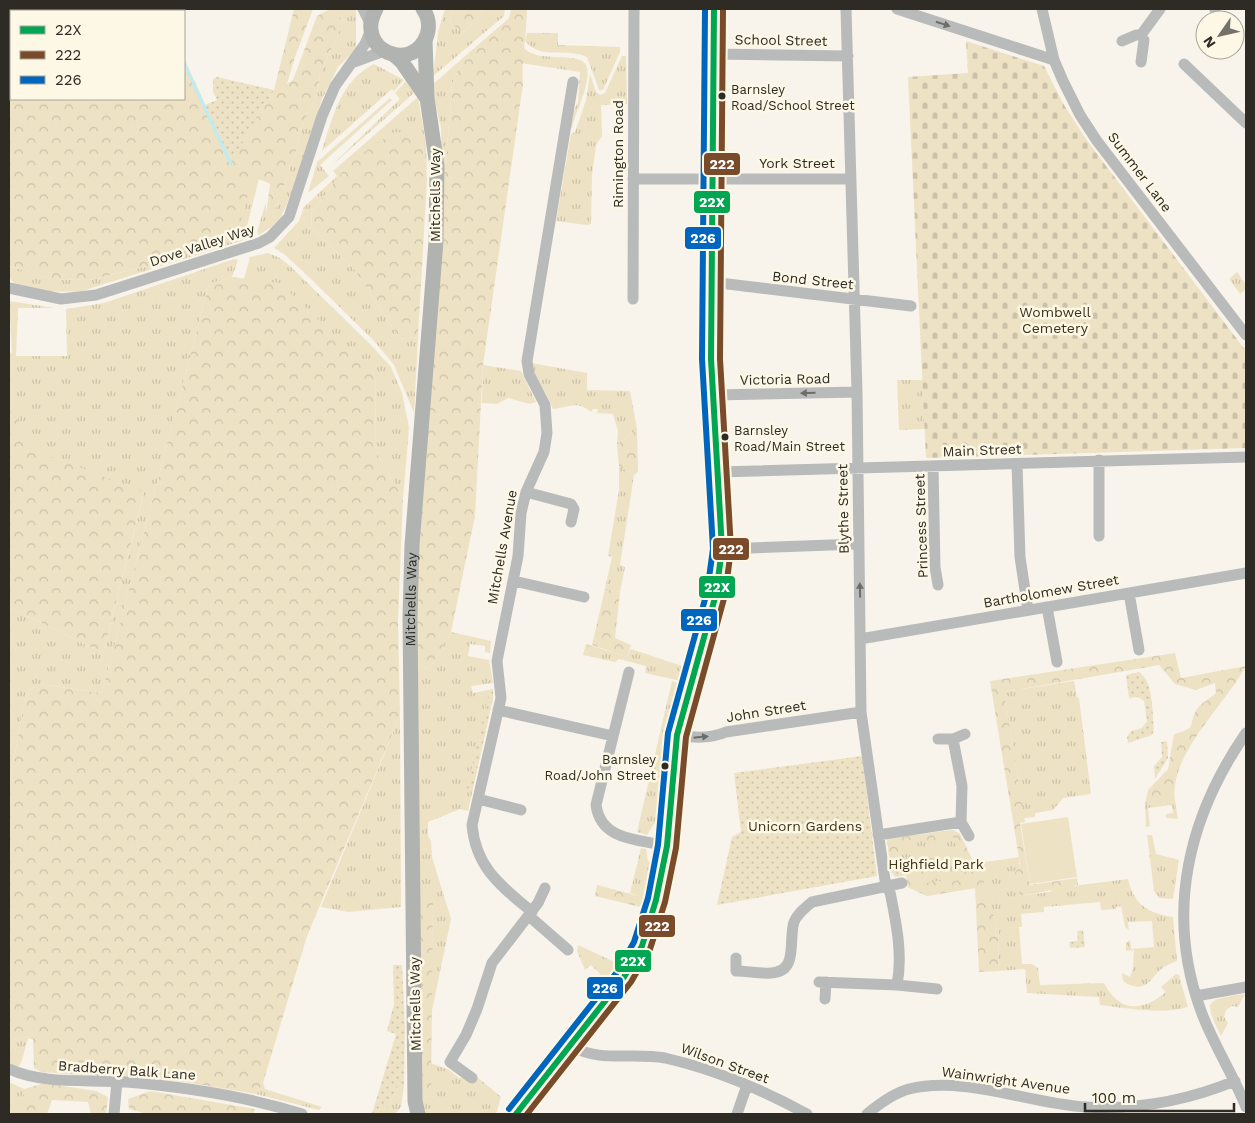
<svg xmlns="http://www.w3.org/2000/svg" width="1255" height="1123" font-family="'Work Sans',sans-serif">
	<defs>
		<pattern id="grass-tufts" width="24" height="20" patternUnits="userSpaceOnUse" patternTransform="scale(1.25)"><rect width="24" height="20" fill="#eee2c5"/><path d="M3 7l-1-3M5 7V3M7 7l1-3M15 17l-1-3M17 17v-4M19 17l1-3" fill="none" stroke="#ccc2a9"/></pattern>
		<pattern id="forest-crowns" width="20" height="18" patternUnits="userSpaceOnUse" patternTransform="scale(1.25)"><rect width="20" height="18" fill="#eee2c5"/><path d="M2 6a3 3 0 1 1 6 0M12 15a3 3 0 1 1 6 0" fill="none" stroke="#ccc2a9"/></pattern>
		<pattern id="cemetery-stones" width="16" height="16" patternUnits="userSpaceOnUse" patternTransform="scale(1.25)"><rect width="16" height="16" fill="#eee2c5"/><path d="M2 7V4a2 2 0 0 1 4 0v3zM10 15v-3a2 2 0 0 1 4 0v3z" fill="#ccc2a9"/></pattern>
		<pattern id="garden-dots" width="8" height="8" patternUnits="userSpaceOnUse" patternTransform="scale(1.25)"><rect width="8" height="8" fill="#eee2c5"/><path d="M2 2h.1M6 6h.1" fill="none" stroke="#ccc2a9" stroke-width="1.8" stroke-linecap="round"/></pattern>
	</defs>
	<rect width="100%" height="100%" fill="#f8f4eb"/>
	<!-- grass -->
	<path fill="url(#grass-tufts)" d="M330,9H356V49L338,67L322,99L292,192L281,217L271,227L259,235L257,232L266,202V214L276,208L296,151L301,127L317,95L320,74L344,21Z
		M445,9H452L450,23L464,33L485,9H505L504,16L431,78L429,69H434L438,32Z
		M527,33H558V45L620,47V52L603,90H599L587,57C566,47 542,61 525,41Z
		M524,48C539,65 584,49 587,68C590,88 576,109 572,128H570L572,114L578,102L580,72L521,63Z
		M622,56H626L627,104L601,105L602,136L596,145L592,176L591,224L587,225L556,221L571,134L575,132L586,100L590,74L596,92L600,95L605,93Z
		M464,57L452,84L446,164L442,169L441,128L431,86Z
		M374,64L404,80L394,91L392,89L322,151C332,118 341,80 374,64Z
		M406,81L414,93L330,167L400,99L395,93Z
		M418,97L426,144L427,179L422,143L350,162L311,213L312,228L354,269L400,339L418,337L414,413L394,365L374,341L311,279L284,254L274,248L299,221L304,207L337,176L333,171Z
		M390,98L392,100L320,165L329,176L308,193L317,162Z
		M259,179L244,238L241,241L82,291C64,292 32,293 15,284C9,280 9,273 9,266L51,279L89,280L148,266L236,239L250,184Z
		M268,253L280,258L290,266L371,345L391,367L402,393L409,428L403,498L376,452L375,374L244,279L250,257Z
		M234,259L238,260L232,277L209,284L102,693L39,684L26,692L9,788V607L103,653L144,493L33,450L9,401V352L12,353L9,301L55,308H18L16,356H67L66,309L104,303Z
		M1237,272L1246,285V289L1240,294L1229,279Z
		M531,363L587,373V390L630,391L637,429L617,445L618,431L613,414L597,413L598,409H593L591,412C578,400 568,407 553,409C548,393 533,376 531,363Z
		M483,365L521,371L536,402L530,404L508,398L497,404L482,403Z
		M897,380H923L925,429L899,430Z
		M619,466L634,475L620,565L625,567L620,592L605,589L612,557L608,556L619,490Z
		M451,632L491,641L490,653L485,652V646L470,644L468,656L489,660L493,683L471,686L473,693L493,689V698L468,811L460,809L428,822V836L431,841L432,857L451,919L431,1015L433,902L419,901L416,664L429,669Z
		M586,644L627,657L631,649L685,667L681,681L645,673L646,666L619,659L615,662L583,655Z
		M672,681L680,684L668,735L661,823L654,824L647,835L637,832Z
		M1074,681L1077,697L1079,698L1091,794L1063,798L1053,810L1035,813V817L1024,818L1004,692Z
		M400,716L401,907L348,912L321,907Z
		M1175,801L1178,819L1166,818V814L1173,813L1172,805L1148,808L1150,826L1146,827L1145,805Z
		M953,830L960,834L975,888L927,896L908,887L906,875L896,877L891,872L887,839Z
		M1147,835H1152L1156,854L1179,860L1173,899L1159,898L1154,891Z
		M641,848L646,849L648,861L655,864L645,908L639,896L630,893Z
		M1019,857L1020,896L1049,892L1056,888L1128,879C1134,905 1148,913 1173,917L1177,961C1171,963 1164,966 1159,971C1150,980 1146,991 1130,985C1124,983 1122,980 1122,973L1130,977L1133,968L1134,950L1126,951V943L1130,940L1131,949L1154,947L1152,921L1128,922L1129,930L1125,927L1121,906L1116,907V909L1101,910L1100,902L1044,907V912L1021,914L1022,927H1019L1022,964H1032L1038,968L1040,985L1104,983C1120,1014 1143,1011 1166,992L1161,987L1176,974L1179,975L1188,1007C1161,1015 1127,1008 1100,1005L1099,997L1027,993L1025,969L998,971L999,932L982,884L992,861Z
		M578,945L619,964L603,988L606,980L591,965L585,970L577,951Z
		M1245,994L1238,1007L1232,1006L1226,1010L1224,1017L1228,1023L1221,1036C1202,998 1207,1000 1245,994Z
		M25,1037L29,1038C23,1048 25,1059 18,1067L9,1064V1041Z
		M431,1063L449,1070L459,1078L464,1077L471,1084L477,1077L501,1097L496,1114H422V1097L431,1096Z
		M9,1082L24,1089V1114H9Z
		M263,1083L265,1089L322,1107L319,1110L256,1094Z
		M398,1086H404L401,1107L395,1114H380L389,1105Z"/>
	<!-- forest -->
	<path fill="url(#forest-crowns)" d="M9,9H162L163,11H11V99H184V58L231,161L274,90L294,9H313L295,57L287,84L293,80L317,16L330,9L344,21L320,74L317,95L301,127L296,151L276,208L266,214L270,184L259,179L251,184L236,239L148,266L89,280L51,279L9,266Z
		M452,9H485L464,33L450,23Z
		M511,9H527C527,34 521,59 523,84L483,365L475,516L451,632L429,669L416,664L415,614L442,169L446,163L452,84L464,57L509,18Z
		M394,132L414,133L422,143L427,179L418,337L400,339L354,269L312,228L311,213L350,162Z
		M232,277L280,283L375,374L376,452L403,498L398,620L400,716L307,936L263,1083L256,1094L184,1082L41,1072L34,1068L33,1039L25,1037L9,1041V788L26,692L39,684L102,693L209,284Z
		M9,401L34,450L144,492L103,653L9,607Z
		M637,429L638,472L634,475L619,466L617,445Z
		M605,589L620,592L615,638L631,645L627,657L592,645Z
		M1175,653L1181,678L1246,666C1226,704 1168,755 1175,801L1145,805L1148,790L1168,769L1174,734C1199,728 1187,725 1197,709C1201,703 1211,698 1216,693L1215,683L1196,690L1175,684L1159,665L1004,692L1025,822L1020,823L1030,885L1077,878L1078,885C1058,888 1040,893 1020,896L1015,873L1020,864L990,681Z
		M953,830L960,834L974,863L992,861L983,885L999,932L998,971L979,972L975,888L927,896L908,887L906,875L896,877L891,872L887,839L916,835V843L898,855L903,868C913,870 915,876 917,885L937,881H956L965,872L959,861L953,836H941L938,843L924,842L923,834Z
		M913,852H940L945,859V870L936,873L920,874L911,863Z
		M597,885L639,896L645,908L595,896Z
		M426,895L433,901L431,1096L422,1097L419,901Z
		M44,1083L96,1091L108,1097L106,1114H91L88,1102L52,1100L47,1114H24V1089Z
		M150,1091L255,1109L254,1114H147L129,1109L128,1099Z"/>
	<!-- cemetery -->
	<path fill="url(#cemetery-stones)" d="M966,41L1044,66L1064,105L1088,142L1246,351V448L926,458L908,77L968,73Z"/>
	<!-- garden -->
	<path fill="url(#garden-dots)" d="M217,77L274,90L231,162L205,105L217,100L213,91V79Z
		M1139,672C1154,681 1152,714 1154,730L1152,735L1128,743L1127,737L1131,731L1142,728L1147,721L1144,701L1138,697L1129,698L1126,675Z
		M493,691V698L472,792L467,788L489,693Z
		M1167,741L1168,758L1155,779L1154,766L1162,757L1161,742Z
		M862,756L877,876L717,905L732,837L741,832L734,773Z
		M1083,930L1085,947L1070,948L1069,942L1078,941L1077,931Z
		M393,965H402L405,1029L404,1086H398L389,1105L380,1114H372L396,1034L387,1031L394,1004Z"/>
	<!-- pitch -->
	<path fill="#eee2c5" d="M1068,817L1077,877L1030,884L1021,824Z"/>
	<g fill="none" stroke-linecap="round" stroke-linejoin="round">
		<!-- stream -->
		<path stroke="#beecf5" stroke-width="3" d="M159,9L160,11
			M184,63L231,164"/>
		<!-- minor -->
		<path stroke="#b9bbba" stroke-width="11" d="M363,9L370,23
			M897,9L1054,60
			M1042,9L1054,60L1063,81L1080,115L1097,141L1246,335
			M1215,10V9
			M1141,35L1144,40L1141,62
			M1122,41L1136,35H1141L1160,9
			M714,54L848,56
			M354,62L384,51
			M1184,64L1246,123
			M633,179H851
			M711,282L911,306
			M9,288L61,299L96,295L259,243L270,237L289,217L322,116L335,86L365,44L371,30
			M633,299L634,9
			M714,395L857,392
			M1099,460V536
			M1017,464L1020,557L1028,610
			M933,466L935,567L938,585
			M719,472L1246,457
			M526,492L571,504L574,509L571,522
			M722,549L859,544
			M514,581L584,597
			M1129,593L1139,650
			M1047,607L1057,662
			M860,639L1246,573
			M629,672L596,805C601,841 638,839 667,846
			M498,710L613,736
			M1246,733C1188,817 1165,913 1201,1011C1213,1044 1233,1074 1246,1107
			M677,735C693,738 710,739 726,732L861,712
			M953,739L965,734
			M478,799L521,810
			M961,822L969,836
			M878,835L961,822L962,786L953,739H938
			M532,912C500,885 476,868 472,825L501,698L497,661L518,556L521,513L526,492L544,452L547,433L545,405L529,374L527,361L573,82
			M529,916L568,950
			M736,958V971C747,971 760,974 771,973C799,972 788,940 794,922C797,914 805,908 812,902L902,883
			M819,982L897,985C903,954 896,922 890,892L886,887L861,712L857,392L846,9
			M897,985L937,989
			M1196,996L1246,987
			M825,999L826,982
			M571,1046C601,1063 632,1052 665,1058C714,1069 763,1090 807,1114
			M9,1069C45,1085 87,1079 126,1082C186,1087 245,1096 302,1114
			M472,1078L450,1062L466,1035L477,1009L492,963L538,903L545,888
			M114,1114L117,1081
			M516,1114L624,977L642,946L656,900L667,846L677,735L716,594L722,549L711,359L714,9
			M737,1114L747,1085
			M867,1114C879,1104 894,1093 909,1089C964,1075 1031,1104 1086,1107C1139,1110 1186,1101 1235,1081"/>
		<!-- major -->
		<g stroke="#b1b3b0" stroke-width="15">
			<path d="M376,9C353,50 413,75 427,35C430,26 428,16 423,9"/>
			<path d="M393,54L402,62L426,97"/>
			<path id="s1" d="M418,1114L415,1101L410,617L412,545L436,241L437,166L427,98L425,40"/>
		</g>
		<defs>
			<path id="bus-1" d="M516,1114L624,977L642,946L656,900L667,846L677,735L716,594L722,549L711,359L714,9"/>
			<path id="bus-2" d="M527,1114L631,982L650,949L665,902L676,848L686,737L725,595L731,549L720,359L723,9"/>
			<path id="bus-3" d="M509,1109L617,972L634,942L648,898L658,845L668,733L707,592L713,549L702,359L705,9"/>
		</defs>
		<!-- bus-1 casing -->
		<use href="#bus-1" stroke="#fdf7e6" stroke-width="10"/>
		<!-- bus-2 casing -->
		<use href="#bus-2" stroke="#fdf7e6" stroke-width="10"/>
		<!-- bus-3 casing -->
		<use href="#bus-3" stroke="#fdf7e6" stroke-width="10"/>
		<!-- bus-1 -->
		<use href="#bus-1" stroke="#00a651" stroke-width="6"/>
		<!-- bus-2 -->
		<use href="#bus-2" stroke="#7a4b2a" stroke-width="6"/>
		<!-- bus-3 -->
		<use href="#bus-3" stroke="#0065bd" stroke-width="6"/>
	</g>
	<!-- one-way arrows -->
	<defs><path id="oneway-solid" d="M-6-.8H1V-3.2L6.5 0L1 3.2V.8H-6Z" transform="scale(1.25)"/></defs>
	<g fill="#6c6c68">
		<use href="#oneway-solid" transform="translate(943 24) rotate(18)"/>
		<use href="#oneway-solid" transform="translate(808 393) rotate(179)"/>
		<use href="#oneway-solid" transform="translate(860 590) rotate(-91)"/>
		<use href="#oneway-solid" transform="translate(701 737) rotate(-6)"/>
	</g>
	<!-- markers -->
	<g fill="#2d2b24" stroke="#fdf7e6" stroke-width="2">
		<circle cx="722" cy="96" r="4.5"/>
		<circle cx="725" cy="437" r="4.5"/>
		<circle cx="665" cy="766" r="4.5"/>
	</g>
	<g text-anchor="middle" stroke-width="5" stroke-linejoin="round" paint-order="stroke">
		<!-- bus labels -->
		<g font-size="13" fill="#2d2b24" stroke="#fdf7e6" text-anchor="start">
			<text x="731" y="94">Barnsley<tspan x="731" dy="16">Road/School Street</tspan></text>
			<text x="734" y="435">Barnsley<tspan x="734" dy="16">Road/Main Street</tspan></text>
			<text x="656" y="764" text-anchor="end">Barnsley<tspan x="656" dy="16">Road/John Street</tspan></text>
		</g>
		<!-- street labels -->
		<g font-size="14" fill="#2d2b24" stroke="#fdf7e6">
			<text transform="translate(781 40) rotate(1)" y="5">School Street</text>
			<text transform="translate(618 154) rotate(-90)" y="5">Rimington Road</text>
			<text x="797" y="168">York Street</text>
			<text transform="translate(1140 172) rotate(53)" y="5">Summer Lane</text>
			<text transform="translate(435 195) rotate(-90)" y="5">Mitchells Way</text>
			<text transform="translate(202 245) rotate(-18)" y="5">Dove Valley Way</text>
			<text transform="translate(813 280) rotate(6)" y="5">Bond Street</text>
			<text transform="translate(785 379) rotate(-1)" y="5">Victoria Road</text>
			<text transform="translate(982 450) rotate(-2)" y="5">Main Street</text>
			<text transform="translate(843 509) rotate(-91)" y="5">Blythe Street</text>
			<text transform="translate(921 526) rotate(-92)" y="5">Princess Street</text>
			<text transform="translate(502 547) rotate(-80)" y="5">Mitchells Avenue</text>
			<text transform="translate(1051 591) rotate(-10)" y="5">Bartholomew Street</text>
			<text dy="5" stroke="none"><textPath href="#s1" startOffset="515">Mitchells Way</textPath></text>
			<text transform="translate(766 711) rotate(-9)" y="5">John Street</text>
			<text transform="translate(415 1004) rotate(-91)" y="5">Mitchells Way</text>
			<text transform="translate(725 1063) rotate(20)" y="5">Wilson Street</text>
			<text transform="translate(127 1070) rotate(4)" y="5">Bradberry Balk Lane</text>
			<text transform="translate(1006 1080) rotate(8)" y="5">Wainwright Avenue</text>
		</g>
		<!-- park labels -->
		<g font-size="14" fill="#3d3215" stroke="#fdf7e6">
			<text x="1055" y="317">Wombwell<tspan x="1055" dy="16">Cemetery</tspan></text>
			<text x="805" y="831">Unicorn Gardens</text>
			<text x="936" y="869">Highfield Park</text>
		</g>
	</g>
	<g stroke="#fdf7e6" stroke-width="2">
		<rect x="703" y="152" width="38" height="24" rx="5" fill="#7a4b2a"/>
		<rect x="693" y="190" width="38" height="24" rx="5" fill="#00a651"/>
		<rect x="684" y="226" width="38" height="24" rx="5" fill="#0065bd"/>
		<rect x="712" y="537" width="38" height="24" rx="5" fill="#7a4b2a"/>
		<rect x="698" y="575" width="38" height="24" rx="5" fill="#00a651"/>
		<rect x="680" y="608" width="38" height="24" rx="5" fill="#0065bd"/>
		<rect x="638" y="914" width="38" height="24" rx="5" fill="#7a4b2a"/>
		<rect x="614" y="949" width="38" height="24" rx="5" fill="#00a651"/>
		<rect x="586" y="976" width="38" height="24" rx="5" fill="#0065bd"/>
	</g>
	<g font-size="14" text-anchor="middle" font-weight="bold" fill="#fff">
		<text x="722" y="169">222</text>
		<text x="712" y="207">22X</text>
		<text x="703" y="243">226</text>
		<text x="731" y="554">222</text>
		<text x="717" y="592">22X</text>
		<text x="699" y="625">226</text>
		<text x="657" y="931">222</text>
		<text x="633" y="966">22X</text>
		<text x="605" y="993">226</text>
	</g>
	<!-- border -->
	<rect width="1255" height="1123" fill="none" stroke="#2d2b24" stroke-width="20"/>
	<!-- legend -->
	<rect x="10" y="10" width="175" height="90" fill="#fdf7e6" stroke="#aaa598"/>
	<rect x="20" y="26" width="25" height="8" fill="#00a651" stroke="#aaa598"/>
	<text x="55" y="35" font-size="15" fill="#2d2b24">22X</text>
	<rect x="20" y="51" width="25" height="8" fill="#7a4b2a" stroke="#aaa598"/>
	<text x="55" y="60" font-size="15" fill="#2d2b24">222</text>
	<rect x="20" y="76" width="25" height="8" fill="#0065bd" stroke="#aaa598"/>
	<text x="55" y="85" font-size="15" fill="#2d2b24">226</text>
	<!-- north arrow -->
	<g transform="translate(1220 35) rotate(236)"><circle r="24" fill="#fdf7e6" stroke="#aaa598"/>
	<path d="M0-4L9 19L0 12L-9 19Z" fill="#74716a"/>
	<text y="-8" font-size="14" font-weight="bold" text-anchor="middle" fill="#2d2b24">N</text>
	</g>
	<!-- scale -->
	<path d="M1085 1103v8h149v-8" fill="none" stroke="#2d2b24" stroke-width="2.5"/>
	<text x="1092" y="1103" font-size="15" fill="#2d2b24" stroke="#fdf7e6" stroke-width="4" paint-order="stroke">100 m</text>
</svg>
